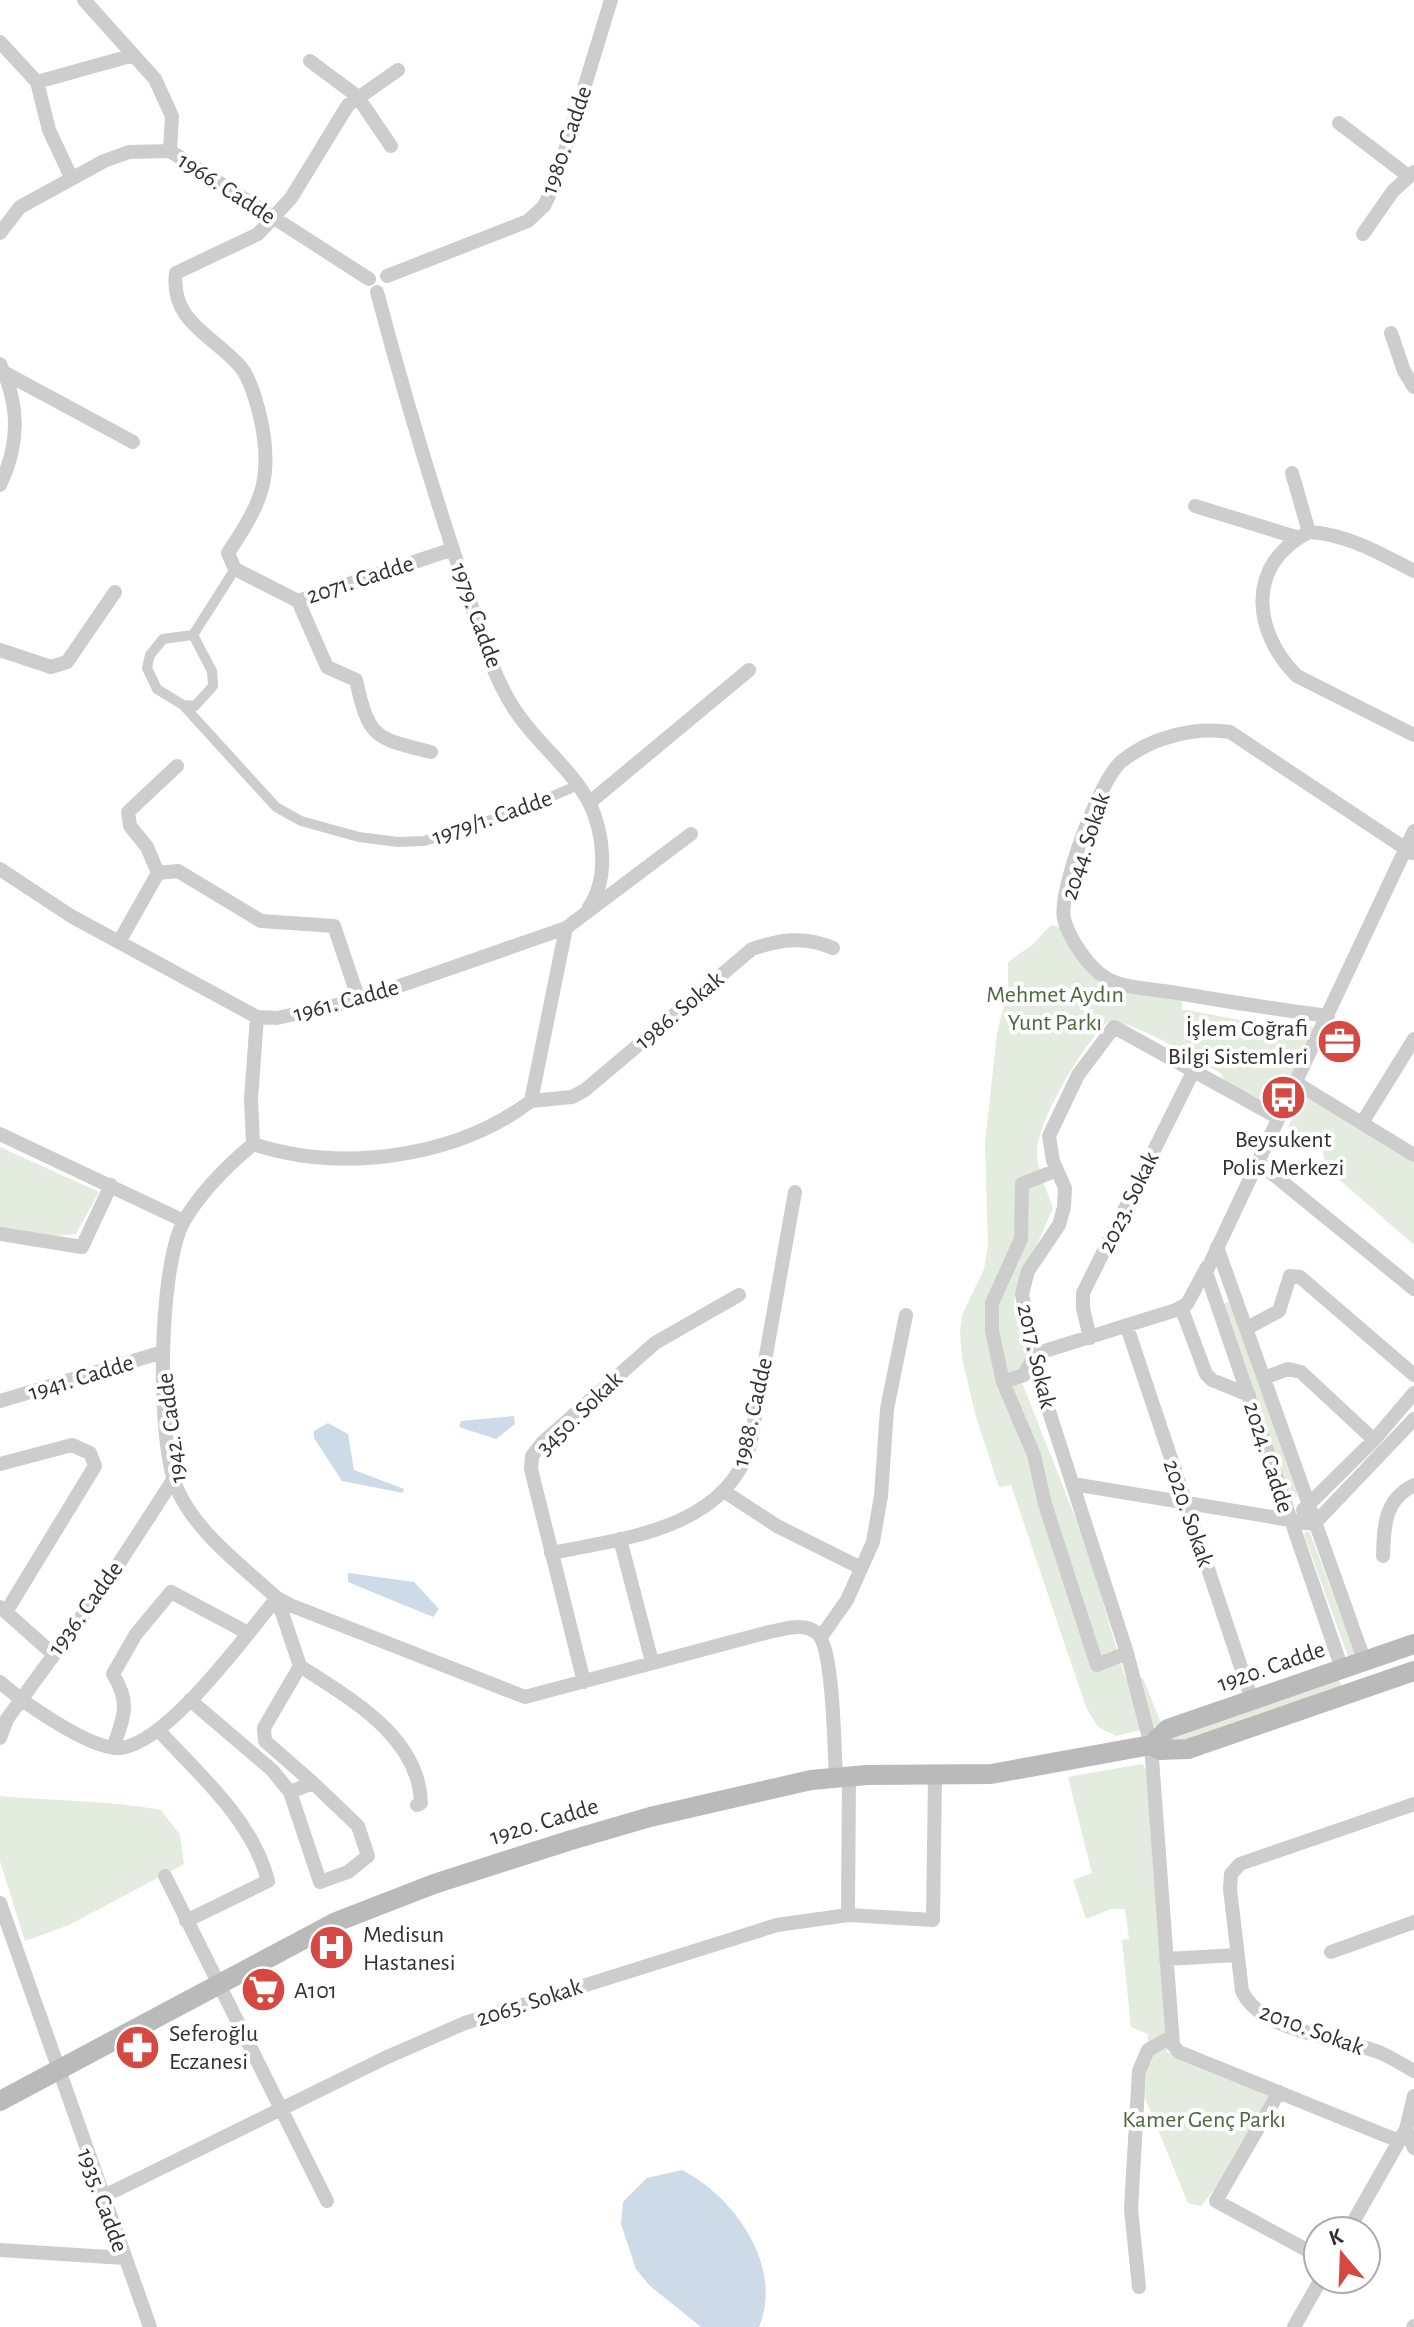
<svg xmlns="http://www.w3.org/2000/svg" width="1414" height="2327" font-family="'Alegreya Sans',sans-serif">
	<rect width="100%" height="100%" fill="#fff"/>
	<!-- green -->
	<path fill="#e4ebdf" d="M1051,925L1060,927L1118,988L1182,1001V1009L1266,1025H1311L1316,1033L1275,1106L1223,1081L1222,1074C1198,1061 1131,1018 1108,1022C1084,1042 1036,1123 1037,1154C1038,1172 1047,1191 1053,1208L1015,1294L1014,1311L1027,1356L1019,1375L1084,1539L1125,1677L1143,1678L1162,1725L1116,1736L1098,1727L1086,1707L1011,1485L999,1487L976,1417L962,1358L960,1331L962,1315L984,1269L988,1245L985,1144L997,1033L1008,990V962L1032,945Z
		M1303,1096L1414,1163V1245L1326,1168L1322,1147L1288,1127Z
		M0,1147L99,1192L76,1234L57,1236L0,1228Z
		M1230,1301L1297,1493L1296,1498L1290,1497L1223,1304Z
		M1306,1531L1310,1533L1356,1656L1349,1659L1304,1535Z
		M1338,1679L1343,1687L1214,1737L1162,1741Z
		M1142,1764L1146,1770L1167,2052L1269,2095L1218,2185L1201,2206L1188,2203L1145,2098L1148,2034L1131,2027L1122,1940L1129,1939L1125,1909H1111L1086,1919L1073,1880L1092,1873L1068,1777Z
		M0,1796C54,1801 107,1800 161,1810L180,1835L184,1864L69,1925L25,1941L0,1861Z"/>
	<!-- water -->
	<path fill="#cddbe9" d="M514,1416L515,1424L496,1439L459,1427L461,1421Z
		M328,1423L348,1434L354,1470L404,1489L403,1493L342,1481L314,1438V1431Z
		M348,1573L414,1582L439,1609L433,1617L348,1582Z
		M682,2170C735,2197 784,2267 759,2327H701L649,2285L636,2269L621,2224L623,2202L647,2178Z"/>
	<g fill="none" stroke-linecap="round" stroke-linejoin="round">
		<!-- pedestrian -->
		<path stroke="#cdcdcd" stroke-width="10" d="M235,569L193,635L163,639L150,655L147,668L157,689L183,705L276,807L301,821L359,837L398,842L424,841L513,813L576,786
			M183,705L195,706L213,686L212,671L193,635"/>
		<!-- minor -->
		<path stroke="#cdcdcd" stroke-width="14" d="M84,0L155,79L172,116L170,151
			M0,42L37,82L49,130L71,177
			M310,61L357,96L391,146
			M398,70L348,105L291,198L258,234L176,273C170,321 212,335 239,365C250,377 256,400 260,416C274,477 262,502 228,553L235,569L298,601L453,549
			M37,82L134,55
			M1339,123L1407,175
			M0,233L20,207L104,161L129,152L170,151L369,279
			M1363,234L1393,191L1414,172
			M387,276L528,221L544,206L555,183L611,0
			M377,292C403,390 432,488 464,583C478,624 490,671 513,707C534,741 570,767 589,802C604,833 609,879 589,907
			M1391,333L1404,371L1414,387
			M0,364C20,405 20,444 0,485
			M5,373L133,442
			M1292,473L1309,532C1246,564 1252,631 1297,676L1414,735
			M1195,506L1299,538
			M1309,532C1347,534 1381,554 1414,571
			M298,601L327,667L356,680C369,739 375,738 431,752
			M0,650L51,667L67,662L115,592
			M589,803L749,670
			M0,869L71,916L257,1017L277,1018L359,1000L566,928L691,834
			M158,873L147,847L130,826L128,812L177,766
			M119,942L158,873L178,871L261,921L334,926L359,1000
			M1328,1016C1275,1009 1223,1001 1171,992C1151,989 1123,988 1106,978C1088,967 1069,938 1064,919C1058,891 1100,778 1122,761C1150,738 1195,726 1230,732L1412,853
			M1296,1083L1414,1155
			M531,1101L572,1097L585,1090L752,949C781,939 805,936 833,948
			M1279,1118L1114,1027L1078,1075L1049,1136L1053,1161L1065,1188L1064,1207L1059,1225L1028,1271L1022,1294L1036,1371L1127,1653L1151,1745L1173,2045L1179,2052L1399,2141
			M1362,1123L1414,1039
			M0,1134L184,1221
			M253,1144C228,1165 200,1193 184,1221C158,1267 156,1444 178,1491C198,1534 242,1566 277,1598L290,1605L525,1697L769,1632C785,1629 803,1622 817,1633C834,1647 834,1750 836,1776
			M253,1144C341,1173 456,1158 531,1101L566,928
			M253,1144L251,1099L257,1017
			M1258,1162L1414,1289
			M1057,1170L1022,1184L1021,1239L992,1303V1331L1003,1382L1034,1455L1045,1504L1097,1665L1127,1653
			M0,1234L82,1247L111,1185
			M1217,1247L1365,1662
			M1181,1307L1206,1374L1212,1380L1249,1395
			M1127,1327L1252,1700
			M1247,1328L1279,1311L1290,1276L1300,1277L1414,1375
			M1090,1338L1083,1308V1293L1194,1070
			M1264,1378L1288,1369L1301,1372L1374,1440
			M1003,1382L1024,1375L1035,1354L1176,1310L1187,1304L1207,1267
			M0,1401L163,1352
			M0,1464L72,1445L90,1453L95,1466L6,1612
			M1073,1484L1314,1524L1414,1419
			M725,1492L777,1526L861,1568
			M1303,1510L1374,1440L1414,1393
			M620,1539L652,1662
			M551,1553C623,1539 727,1528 750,1445L795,1192
			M1383,1556C1384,1526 1384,1500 1414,1485
			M277,1598L300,1666L264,1728L265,1741L313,1783L290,1792
			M0,1607L52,1653
			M821,1637L847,1600L873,1542L881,1496L887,1409L906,1315
			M300,1666C350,1699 419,1736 421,1803L417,1805
			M1342,1669L1206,1272L1414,831
			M0,1682C22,1702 92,1751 121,1748C169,1742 245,1636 277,1598
			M584,1682L531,1469L532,1456L542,1443L655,1343L739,1295
			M190,1700L272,1770L290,1792L320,1882L348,1872L368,1856L358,1826L313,1783
			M159,1731C200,1775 253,1821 268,1881L186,1921
			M0,1738L7,1719L107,1582L173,1480
			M113,1748C124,1716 131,1704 113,1674L136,1634L171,1592L248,1633
			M1414,1804L1240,1864L1231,1874L1230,1889L1242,1991C1262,2034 1340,2036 1381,2053C1392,2058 1403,2065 1414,2071
			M165,1876L327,2201
			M0,1903L150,2327
			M848,1915L933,1920L935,1777
			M1331,1952L1414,1922
			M1166,1959L1237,1955
			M1279,2092L1216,2201L1318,2256
			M1414,2096L1406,2129L1414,2148
			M102,2197L385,2058L465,2023L777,1925L848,1915L849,1775
			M1348,2231L1406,2129
			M0,2250L124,2258
			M1139,2287L1131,2209L1139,2071L1148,2050L1171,2037
			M1294,2327L1321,2279
			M1413,2327L1414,2326"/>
		<!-- secondary -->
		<path stroke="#bababa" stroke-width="20" d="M1151,1745L1168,1729L1414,1644
			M0,2101L336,1922L434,1884L568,1841L650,1817L811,1780L867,1775L991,1774L1151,1745L1160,1750L1188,1749L1414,1671"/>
	</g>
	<!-- icons -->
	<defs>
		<symbol id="office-disc" viewBox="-11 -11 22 22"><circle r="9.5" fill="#d64842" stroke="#fff"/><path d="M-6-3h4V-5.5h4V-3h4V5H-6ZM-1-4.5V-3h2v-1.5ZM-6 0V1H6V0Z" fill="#fff"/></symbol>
		<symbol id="bus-disc" viewBox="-11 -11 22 22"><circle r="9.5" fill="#d64842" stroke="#fff"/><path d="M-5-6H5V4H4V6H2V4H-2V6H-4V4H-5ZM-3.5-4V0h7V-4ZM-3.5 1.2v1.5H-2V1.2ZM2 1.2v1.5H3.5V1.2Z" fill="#fff"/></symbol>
		<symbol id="hospital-disc" viewBox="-11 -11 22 22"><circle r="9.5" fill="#d64842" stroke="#fff"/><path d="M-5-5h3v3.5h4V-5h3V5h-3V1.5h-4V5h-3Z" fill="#fff"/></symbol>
		<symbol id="supermarket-disc" viewBox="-11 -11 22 22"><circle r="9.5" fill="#d64842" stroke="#fff"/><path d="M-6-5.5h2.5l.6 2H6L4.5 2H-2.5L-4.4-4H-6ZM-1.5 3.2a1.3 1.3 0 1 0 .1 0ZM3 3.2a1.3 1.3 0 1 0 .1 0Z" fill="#fff"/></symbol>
		<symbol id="pharmacy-disc" viewBox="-11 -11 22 22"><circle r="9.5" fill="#d64842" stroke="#fff"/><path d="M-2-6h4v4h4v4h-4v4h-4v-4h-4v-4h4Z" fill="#fff"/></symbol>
	</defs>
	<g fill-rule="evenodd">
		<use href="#office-disc" x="1314" y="1016" width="51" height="51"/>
		<use href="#bus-disc" x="1258" y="1072" width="51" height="51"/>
		<use href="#hospital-disc" x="306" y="1922" width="51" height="51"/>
		<use href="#supermarket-disc" x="238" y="1964" width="51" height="51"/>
		<use href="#pharmacy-disc" x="112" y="2022" width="51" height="51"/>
	</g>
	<g text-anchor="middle" stroke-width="8" stroke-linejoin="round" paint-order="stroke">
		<!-- street labels -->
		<g font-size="24" fill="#303030" stroke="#fff">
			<text transform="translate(566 140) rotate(-71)" y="8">1980. Cadde</text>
			<text transform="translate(227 188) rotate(33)" y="8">1966. Cadde</text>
			<text transform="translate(360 579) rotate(-18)" y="8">2071. Cadde</text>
			<text transform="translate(477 615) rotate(70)" y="8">1979. Cadde</text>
			<text transform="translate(492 817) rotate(-19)" y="8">1979/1. Cadde</text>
			<text transform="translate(1085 846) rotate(-72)" y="8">2044. Sokak</text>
			<text transform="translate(346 1000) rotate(-15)" y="8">1961. Cadde</text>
			<text transform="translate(679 1010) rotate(-40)" y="8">1986. Sokak</text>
			<text transform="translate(1128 1202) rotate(-64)" y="8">2023. Sokak</text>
			<text transform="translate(1037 1356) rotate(77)" y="8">2017. Sokak</text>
			<text transform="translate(81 1377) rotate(-17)" y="8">1941. Cadde</text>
			<text transform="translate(752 1412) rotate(-77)" y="8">1988. Cadde</text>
			<text transform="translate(579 1413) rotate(-44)" y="8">3450. Sokak</text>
			<text transform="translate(171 1428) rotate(-97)" y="8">1942. Cadde</text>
			<text transform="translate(1269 1457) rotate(72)" y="8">2024. Cadde</text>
			<text transform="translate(1189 1513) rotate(71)" y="8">2020. Sokak</text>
			<text transform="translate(85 1608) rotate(-54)" y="8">1936. Cadde</text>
			<text transform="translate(1271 1666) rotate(-19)" y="8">1920. Cadde</text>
			<text transform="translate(544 1821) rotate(-17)" y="8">1920. Cadde</text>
			<text transform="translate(529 2002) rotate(-18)" y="8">2065. Sokak</text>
			<text transform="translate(1312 2029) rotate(20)" y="8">2010. Sokak</text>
			<text transform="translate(103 2200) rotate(70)" y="8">1935. Cadde</text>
		</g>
		<!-- park labels -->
		<g font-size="24" fill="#4f6841" stroke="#fff">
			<text x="1055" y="1002">Mehmet Aydın<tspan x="1055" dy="28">Yunt Parkı</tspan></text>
			<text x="1204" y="2127">Kamer Genç Parkı</text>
		</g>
		<!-- poi labels -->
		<g font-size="24" fill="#303030" stroke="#fff" text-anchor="start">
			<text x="1308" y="1036" text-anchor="end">İşlem Coğrafi<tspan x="1308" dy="28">Bilgi Sistemleri</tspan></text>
			<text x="1283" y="1147" text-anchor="middle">Beysukent<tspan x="1283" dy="28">Polis Merkezi</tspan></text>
			<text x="363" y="1942">Medisun<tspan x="363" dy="28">Hastanesi</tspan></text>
			<text x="294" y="1998">A101</text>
			<text x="169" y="2041">Seferoğlu<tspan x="169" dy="28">Eczanesi</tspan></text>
		</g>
	</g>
	<!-- north arrow -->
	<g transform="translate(1342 2255) rotate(341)"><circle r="38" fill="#ffffff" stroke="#acacac" stroke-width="2"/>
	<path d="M0-6L14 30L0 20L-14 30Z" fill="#d64842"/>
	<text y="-12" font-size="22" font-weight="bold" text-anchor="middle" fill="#303030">K</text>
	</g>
</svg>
